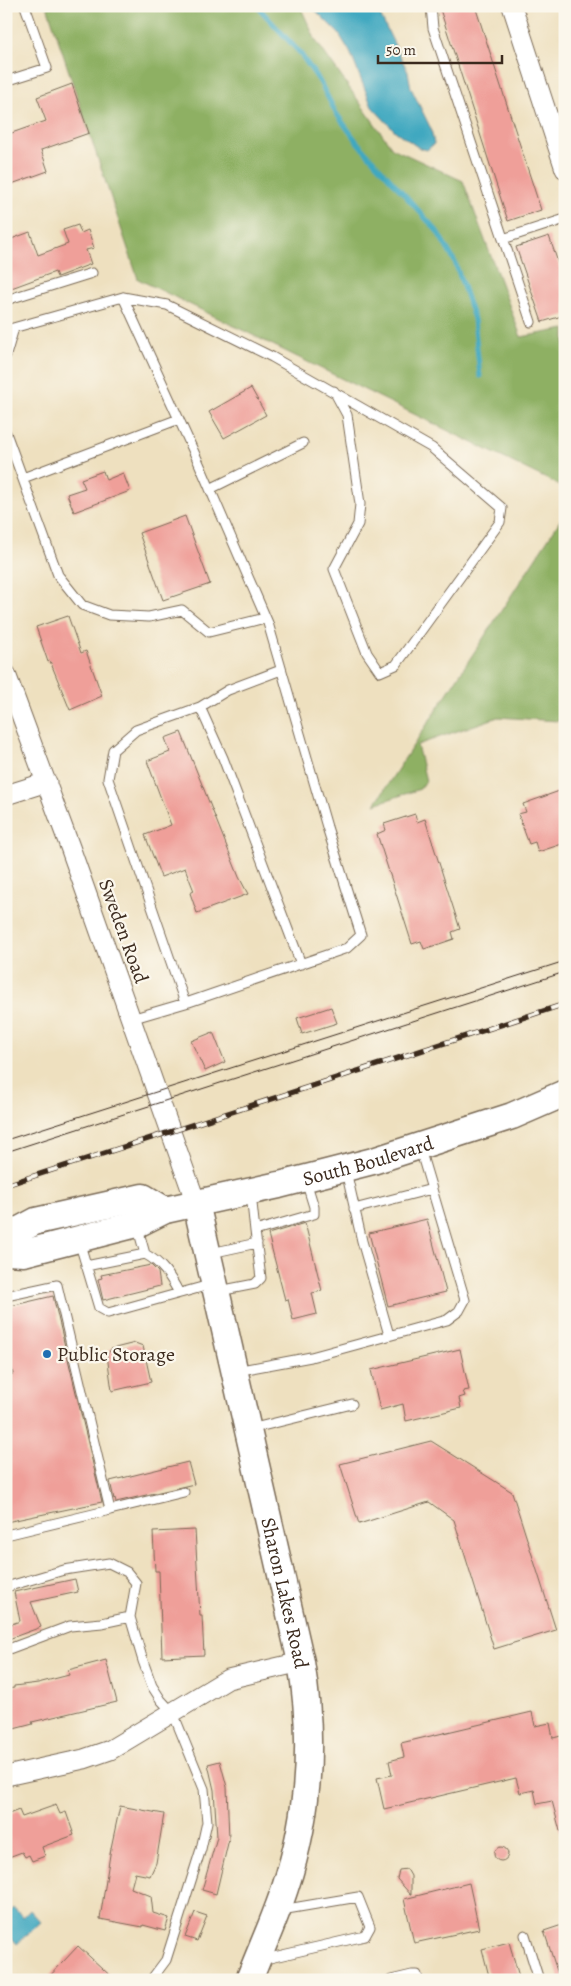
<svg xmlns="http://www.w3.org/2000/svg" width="571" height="1986" font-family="Alegreya,serif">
	<rect width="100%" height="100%" fill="#fbf7ec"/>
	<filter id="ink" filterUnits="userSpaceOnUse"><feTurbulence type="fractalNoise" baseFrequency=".02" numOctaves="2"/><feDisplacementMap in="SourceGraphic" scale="10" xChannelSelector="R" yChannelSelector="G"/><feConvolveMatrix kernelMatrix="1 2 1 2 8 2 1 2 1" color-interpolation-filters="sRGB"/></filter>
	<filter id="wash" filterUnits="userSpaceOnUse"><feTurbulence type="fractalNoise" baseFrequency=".0096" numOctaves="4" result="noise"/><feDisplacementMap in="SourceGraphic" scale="20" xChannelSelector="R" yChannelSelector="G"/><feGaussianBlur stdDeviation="1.12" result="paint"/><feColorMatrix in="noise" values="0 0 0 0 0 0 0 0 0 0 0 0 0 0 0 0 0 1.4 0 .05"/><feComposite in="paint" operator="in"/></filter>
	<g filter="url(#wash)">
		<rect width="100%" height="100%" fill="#eee0bf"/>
		<!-- forest -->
		<path fill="#8eb064" stroke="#646d41" d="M47,6H300L316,41L392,148L463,181L521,337L565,329V488L138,279Z
			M565,513V723L558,721L498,717L417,745L426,781L420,789L375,804Z"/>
		<!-- water -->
		<path fill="#40a8c0" stroke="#3e696f" d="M311,6H378L379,13L408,72L411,88L431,129L434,144L427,150L419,148L395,131L372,107L350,52L339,34Z
			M14,1908L23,1917L30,1910L41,1922L17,1944L9,1935L6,1937V1915Z"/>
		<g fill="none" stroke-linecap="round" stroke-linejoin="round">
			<!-- stream -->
			<path stroke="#40a8c0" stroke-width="5" d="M257,6L300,53L320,82L336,113L357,142L437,231L455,262L474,319L480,376"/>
		</g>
		<g id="blocks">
			<!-- building -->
			<path fill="#ef9f99" d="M439,6H475L541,210L508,221Z
				M72,84L89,133L41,150L48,171L6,186V135L46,121L37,97Z
				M78,225L81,233L88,230L94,248L86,250L91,264L57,277L55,272L6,290V241L30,232L38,255L68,244L63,230Z
				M549,236L565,283V315L542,322L516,247Z
				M251,388L266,415L224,438L209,412Z
				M103,471L106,480L123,473L130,491L74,512L67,494L85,488L81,479Z
				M185,516L210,584L163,600L139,533Z
				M68,616L81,653L86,651L102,696L70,710L50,661L48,662L36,627Z
				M181,732L239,877L248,894L197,913L190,893L194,891L185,868L161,877L145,835L171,825L147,761L170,752L165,738Z
				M565,789V843L538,852L535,842L529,844L518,814L526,812L523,804Z
				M415,814L417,822L425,819L460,929L452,932L454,939L424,949L421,941L412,944L377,834L386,830L384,824Z
				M331,1007L337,1023L302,1034L297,1018Z
				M213,1032L225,1062L205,1071L191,1041Z
				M427,1219L446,1292L388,1306L369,1233Z
				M305,1223L322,1291L312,1293L317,1314L293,1320L288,1299L285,1300L268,1234Z
				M151,1265L158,1272L160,1286L103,1300L98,1279L102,1278L101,1275Z
				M53,1296L102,1502L6,1522V1375L13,1374L6,1347V1307Z
				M135,1343L143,1346L151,1382L112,1391L107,1355L111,1349Z
				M460,1349L469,1390L463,1391L465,1396L459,1398L461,1408L406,1421L403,1404L380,1410L371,1370Z
				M431,1441L512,1492L556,1630L494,1649L454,1520L429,1502L359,1524L340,1464Z
				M188,1462L194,1484L116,1502L115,1498L114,1499L110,1481Z
				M195,1530L200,1616H202L204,1655L162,1657L159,1571H155L153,1532Z
				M75,1579L78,1592L31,1602L41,1627L6,1640V1626L20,1621L14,1592Z
				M106,1660L117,1702L32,1722L33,1724L6,1731V1689L14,1688V1686L38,1683L69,1675L68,1670Z
				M532,1712L535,1726L550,1723L553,1738L565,1735V1831H560L552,1801L537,1804L534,1790L520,1793L516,1778L384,1809L377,1778L392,1775L389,1761L404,1757L401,1743Z
				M220,1761L227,1787L229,1839L216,1894L202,1890L217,1837L214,1790L208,1764Z
				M56,1805L60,1814L66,1812L74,1835L42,1847L45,1856L32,1861L29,1855L25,1857L22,1852L6,1858V1815L19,1810L22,1817Z
				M120,1806L164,1814L156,1863L150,1876L135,1873L131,1888L151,1896L153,1913L169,1918L165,1931L143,1925V1927L100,1919L111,1848Z
				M494 1854a7 7 0 1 1 14 0a7 7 0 1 1-14 0Z
				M407,1869L411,1876V1895L397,1879L399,1870Z
				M469,1883L479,1929L414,1943L404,1899Z
				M195,1912L207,1916L197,1941L185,1937Z
				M565,1924V1980H560L544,1931Z
				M509,1942L520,1980H490L482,1949Z
				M78,1946L115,1980H46Z"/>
		</g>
	</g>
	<g filter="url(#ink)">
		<use href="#blocks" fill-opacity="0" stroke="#7a6a56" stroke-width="1"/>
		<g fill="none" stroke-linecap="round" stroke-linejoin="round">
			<defs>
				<path id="lane" d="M431,6L433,28L531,322
					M6,81L47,68L25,6
					M503,239L565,219
					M123,297L198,461L268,623L327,827L361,935L347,948L189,1002L131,1019
					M6,300L92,273
					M6,330L123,297L167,305L272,357L432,448L502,508L500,522L396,665L380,672L367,653L334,569L358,524L360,504L347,415L334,391
					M6,355L14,328
					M6,433L58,575L82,605L109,615L149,617L182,610L209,632L265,618
					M23,478L179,419
					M210,489L303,443
					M200,707L228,690L281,670
					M185,1003L108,779L113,750L136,730L200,707L223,758L301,964
					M346,1171L362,1241L389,1335
					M251,1194L255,1231
					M354,1209L432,1189
					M137,1225L145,1254
					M79,1241L99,1308L108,1313L213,1284
					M211,1253L257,1243
					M86,1266L145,1254C162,1263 170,1276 179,1293
					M219,1291L255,1284L261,1278L255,1231L314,1214V1207L306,1181
					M6,1296L57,1285L110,1510L6,1535
					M236,1371L311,1357L447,1320L459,1311L465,1300L420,1149
					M250,1429L352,1404
					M110,1510L184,1492
					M6,1587L64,1570L109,1563L127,1572L136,1583L130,1617L143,1661L152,1686L161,1700L173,1713L204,1789L207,1822L201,1849L166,1960L151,1980
					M6,1650L70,1626L102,1623L130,1617
					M525,1935L539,1980
					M261,1960L365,1936L370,1927L358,1897L281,1910
					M391,1980L412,1975H417L418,1980"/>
				<path id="street" d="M512,6L565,169
					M6,674L70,847L196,1203
					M6,795L47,782
					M6,1776L84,1759L110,1750L228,1679L301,1662"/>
				<g id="secondary">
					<path id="s1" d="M196,1203L301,1662C314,1739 310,1813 285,1888C275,1919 261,1949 249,1980"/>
					<path d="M6,1237L36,1221L143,1197L165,1210"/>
					<path id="s2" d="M6,1252L24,1253L137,1224L165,1210L279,1185L373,1161L512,1116L565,1093"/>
				</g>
			</defs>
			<!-- lane casing -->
			<use href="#lane" stroke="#7a6a56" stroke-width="11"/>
			<!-- street casing -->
			<use href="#street" stroke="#7a6a56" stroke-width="21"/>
			<!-- secondary casing -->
			<use href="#secondary" stroke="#7a6a56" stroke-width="29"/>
			<!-- lane -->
			<use href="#lane" stroke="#fff" stroke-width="9"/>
			<!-- street -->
			<use href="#street" stroke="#fff" stroke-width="19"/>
			<!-- secondary -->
			<use href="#secondary" stroke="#fff" stroke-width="26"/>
			<!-- tram -->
			<path stroke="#3b2a1e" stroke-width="1" d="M6,1140L565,961
				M6,1152L565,972"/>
			<defs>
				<path id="rail" d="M6,1185L565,1004"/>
			</defs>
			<!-- rail casing -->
			<use href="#rail" stroke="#3b2a1e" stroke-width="5.5"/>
			<!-- rail -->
			<use href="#rail" stroke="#fbf7ec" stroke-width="4" stroke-dasharray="11" stroke-linecap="butt"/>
		</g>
	</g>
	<!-- markers -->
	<circle fill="#1f6fb2" stroke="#fbf7ec" stroke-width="2" cx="47" cy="1354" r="5"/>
	<g text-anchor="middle" stroke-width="4.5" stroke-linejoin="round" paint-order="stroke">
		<!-- street labels -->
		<g font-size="20" fill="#3b2a1e" stroke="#fbf7ec">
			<text transform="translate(124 931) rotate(70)" y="7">Sweden Road</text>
			<text dy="7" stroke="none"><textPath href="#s2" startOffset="375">South Boulevard</textPath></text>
			<text dy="7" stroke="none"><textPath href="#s1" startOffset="400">Sharon Lakes Road</textPath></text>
		</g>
		<!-- poi labels -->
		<g font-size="20" fill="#3b2a1e" stroke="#fbf7ec" text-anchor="start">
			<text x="57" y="1361">Public Storage</text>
		</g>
	</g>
	<!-- margin -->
	<rect width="571" height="1986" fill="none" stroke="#fbf7ec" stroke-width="25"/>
	<!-- scale -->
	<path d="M378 55v8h124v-8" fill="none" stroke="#3b2a1e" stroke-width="2.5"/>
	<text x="386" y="55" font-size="15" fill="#3b2a1e" stroke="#fbf7ec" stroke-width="4" paint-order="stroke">50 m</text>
</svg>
